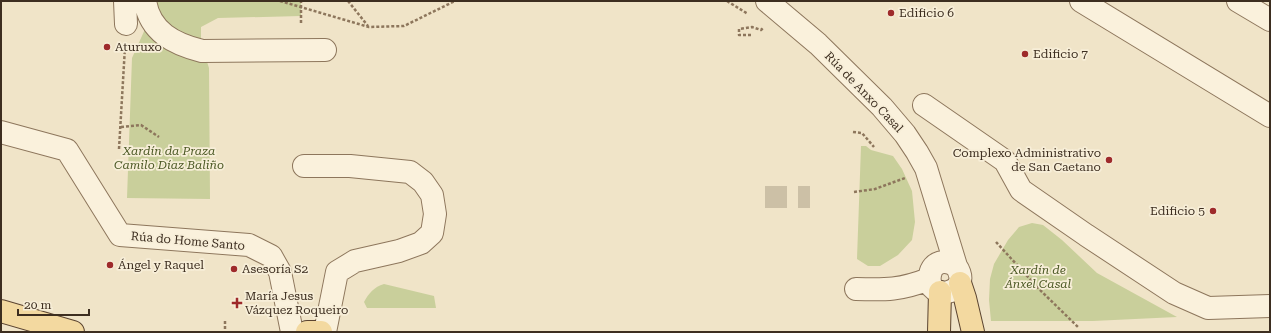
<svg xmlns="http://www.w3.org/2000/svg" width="1271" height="333" font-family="'Roboto Serif',serif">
	<rect width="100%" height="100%" fill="#f0e4c8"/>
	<!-- green -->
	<path fill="#c9cf9b" d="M155,1H301V16L218,18L201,27V43L209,68L210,199L127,198L132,58L155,7Z
		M861,146H866L871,150L893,156L902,169L912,191L915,222L912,240L898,255L880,266H868L857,259Z
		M1032,223L1043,225L1062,240L1097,273L1177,317L1093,321H991L989,300L990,279L994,264L1008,240L1019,227Z
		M384,284L434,296L436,308H367L364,302C369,293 374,287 384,284Z"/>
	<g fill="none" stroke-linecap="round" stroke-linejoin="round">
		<!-- minor-tunnel -->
		<path stroke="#ccc0a6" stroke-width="22" stroke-dasharray="22 11" stroke-linecap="butt" d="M765,197H810"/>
		<defs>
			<path id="minor" d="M125,1L126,24
				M145,1C150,32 174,44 202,51L325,50
				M767,1L818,44L882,107L905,134L917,152L926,168L956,266C975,295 925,303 930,275C932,261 946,259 956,266
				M1081,1L1270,116
				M1238,1L1270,20
				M924,105L1005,161L1021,190L1086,235L1174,293L1208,308L1270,306
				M1,132L67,150L120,235L249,245L271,256L280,272L292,332
				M304,166H350L410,172L423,182L432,195L435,214L432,233L421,243L399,251L355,261L337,272L325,332
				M856,289C886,290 901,290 929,279"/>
			<path id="major" d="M960,283L965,298L973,332
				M1,311L73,332
				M307,332H321
				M939,332L940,292"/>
		</defs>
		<!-- minor casing -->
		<use href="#minor" stroke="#8d765c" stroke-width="24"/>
		<!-- major casing -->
		<use href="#major" stroke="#5b4430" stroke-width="24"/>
		<!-- path -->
		<path stroke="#8d765c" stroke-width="2.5" stroke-dasharray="3 2" stroke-linecap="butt" d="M280,1L369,27L404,26L455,1
			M348,1L368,26
			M727,1L748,14
			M301,23V1
			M751,35H739V29L752,27L761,30L763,28
			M121,127L141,125L159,137
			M853,132L862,133L874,147
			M119,149L125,47
			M128,150L159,152
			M854,192L875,189L905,178
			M996,242L1039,289L1079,328
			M225,321V332"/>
		<!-- minor -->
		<use href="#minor" stroke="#faf1dc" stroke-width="22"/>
		<!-- major -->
		<use href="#major" stroke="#f3d9a0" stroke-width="22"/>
	</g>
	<!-- markers -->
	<g fill="#9e2a2b" stroke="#f7eed8" stroke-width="1.5">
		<circle cx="891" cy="13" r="4"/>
		<circle cx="107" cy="47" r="4"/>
		<circle cx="1025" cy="54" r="4"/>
		<circle cx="1109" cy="160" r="4"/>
		<circle cx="1213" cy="211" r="4"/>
		<circle cx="110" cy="265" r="4"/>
		<circle cx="234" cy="269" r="4"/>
		<path d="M235 297h4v4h4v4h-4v4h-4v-4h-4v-4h4z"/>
	</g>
	<g text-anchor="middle" stroke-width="3.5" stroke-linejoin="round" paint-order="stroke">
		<!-- poi labels -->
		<g font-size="12" fill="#3d2e20" stroke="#f7eed8" text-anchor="start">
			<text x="899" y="17">Edificio 6</text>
			<text x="115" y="51">Aturuxo</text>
			<text x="1033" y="58">Edificio 7</text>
			<text x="1101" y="157" text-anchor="end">Complexo Administrativo<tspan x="1101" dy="14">de San Caetano</tspan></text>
			<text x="1205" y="215" text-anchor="end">Edificio 5</text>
			<text x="118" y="269">Ángel y Raquel</text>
			<text x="242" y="273">Asesoría S2</text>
			<text x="245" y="300">María Jesus<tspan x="245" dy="14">Vázquez Roqueiro</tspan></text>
		</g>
		<!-- street labels -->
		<g font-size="12" fill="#3d2e20" stroke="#f7eed8">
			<text transform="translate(864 92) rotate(46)" y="4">Rúa de Anxo Casal</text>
			<text transform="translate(188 241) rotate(5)" y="4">Rúa do Home Santo</text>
		</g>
		<!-- park labels -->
		<g font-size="12" font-style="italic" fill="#4d5a26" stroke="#f7eed8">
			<text x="169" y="155">Xardín da Praza<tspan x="169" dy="14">Camilo Díaz Baliño</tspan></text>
			<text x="1038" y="274">Xardín de<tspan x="1038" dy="14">Ánxel Casal</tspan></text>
		</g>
	</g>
	<!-- border -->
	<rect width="1271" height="333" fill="none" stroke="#3d2e20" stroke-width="4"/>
	<!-- scale -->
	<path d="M18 309v6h71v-6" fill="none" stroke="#3d2e20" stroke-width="2"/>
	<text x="24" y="309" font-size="12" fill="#3d2e20" stroke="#f7eed8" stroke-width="3" paint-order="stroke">20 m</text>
</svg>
